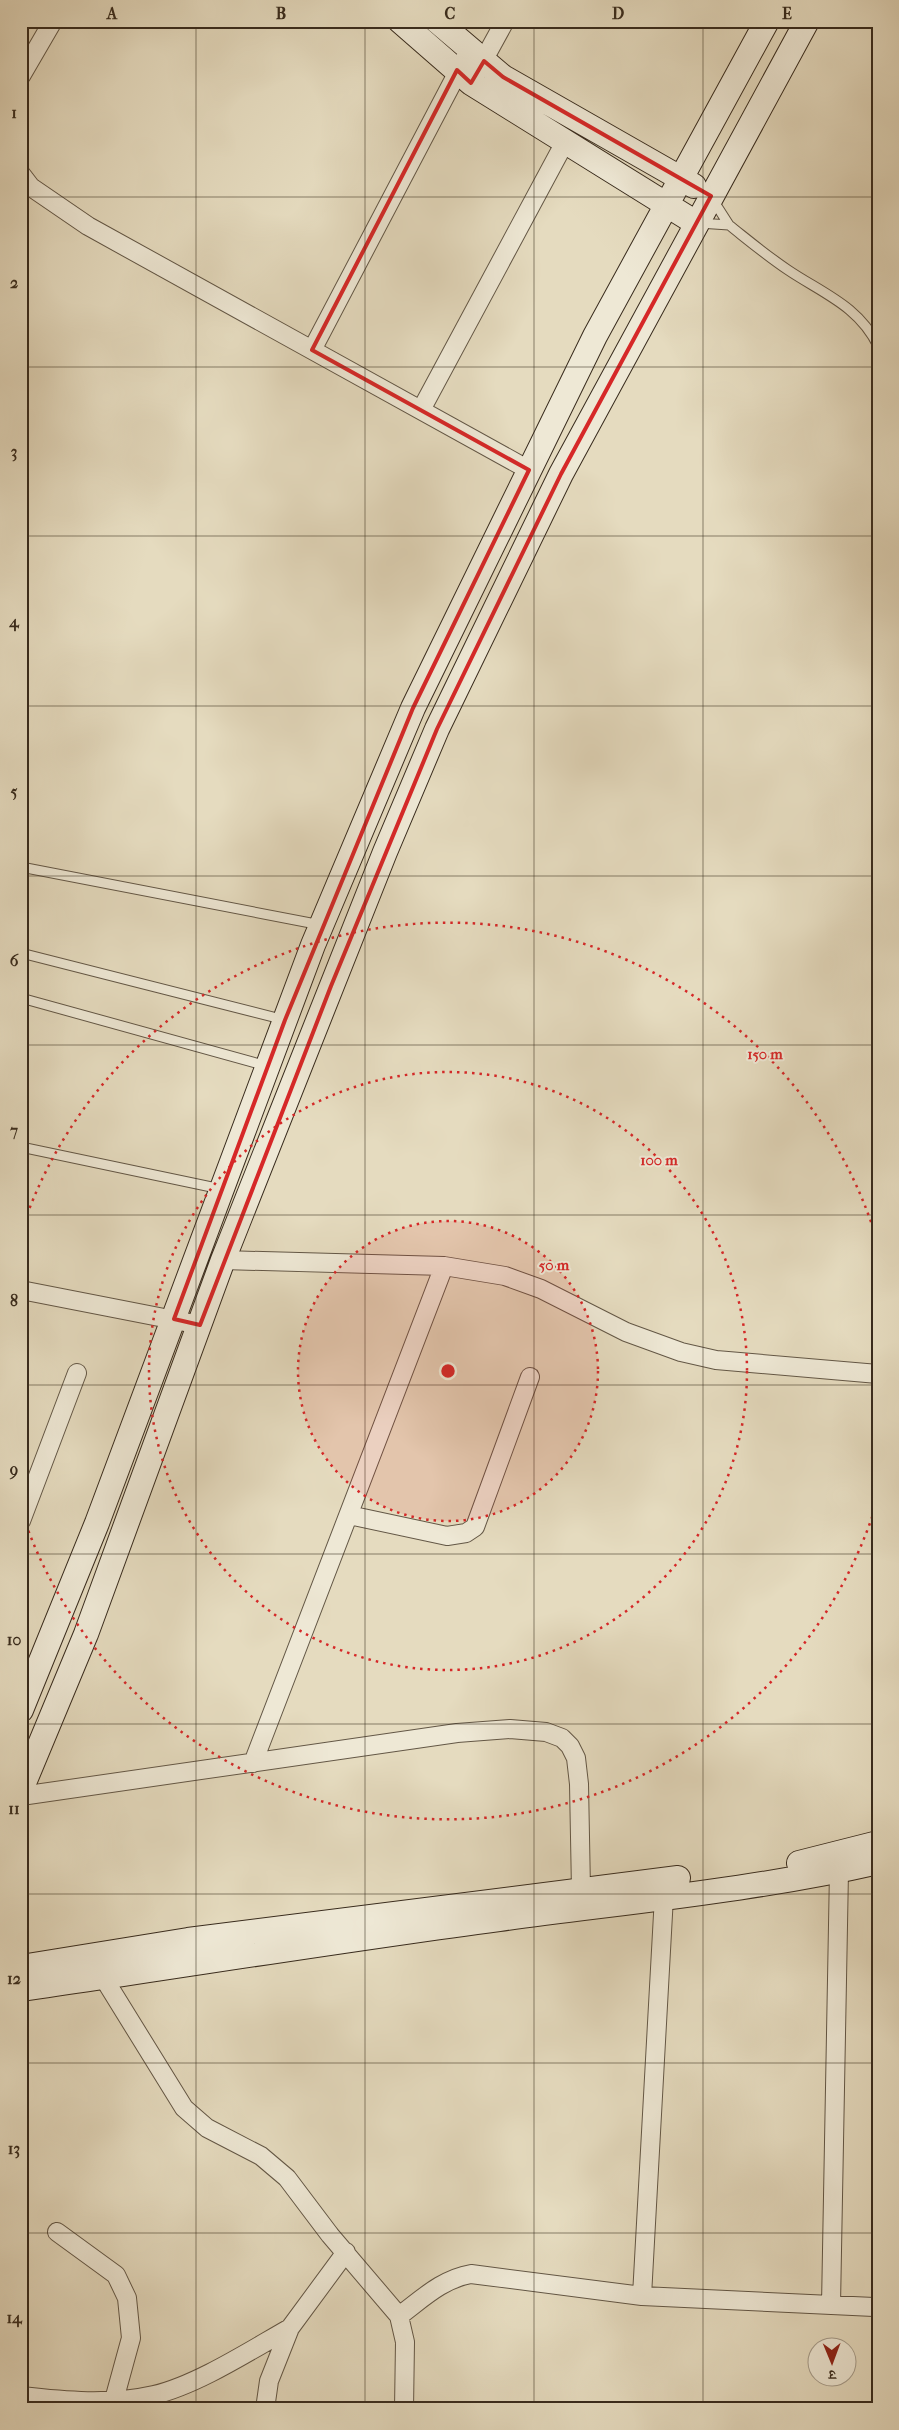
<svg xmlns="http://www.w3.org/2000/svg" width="899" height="2430" font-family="'IM FELL French Canon','Noto Serif Devanagari',serif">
	<rect width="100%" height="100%" fill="#e5dbbf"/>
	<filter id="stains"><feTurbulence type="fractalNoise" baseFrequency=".004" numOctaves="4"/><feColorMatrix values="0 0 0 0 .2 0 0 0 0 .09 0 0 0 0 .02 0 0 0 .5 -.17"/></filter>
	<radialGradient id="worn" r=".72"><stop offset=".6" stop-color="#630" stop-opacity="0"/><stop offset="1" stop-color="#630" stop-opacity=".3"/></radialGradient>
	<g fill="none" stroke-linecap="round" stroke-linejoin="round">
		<defs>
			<path id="lane" d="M699,223L729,225L713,200
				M729,225C748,240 767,256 788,270C822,293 859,306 878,346
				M21,867L321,925
				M21,953L285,1020
				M21,998L267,1066
				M21,1147L221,1189"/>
			<path id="street" d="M21,76L53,21
				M471,83L505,21
				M21,174L31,187L88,226L529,470
				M312,350L470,49
				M421,410L565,142
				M223,1260L444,1266L505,1276L541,1289L626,1332L681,1352L716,1360L878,1374
				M21,1290L200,1325
				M349,1515L447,1536L466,1533L475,1527L530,1377
				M21,1521L77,1373
				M253,1763L444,1266
				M21,1796L457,1733L510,1729L546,1732L562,1738L570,1746L576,1758L579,1784L581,1890
				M100,1967L103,1977L184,2108L207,2128L261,2156L287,2178L330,2235L399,2316L405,2342L404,2409
				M57,2232L116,2275L127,2298L131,2338L114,2400
				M642,2296L664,1896
				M831,2305L839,1871
				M399,2316C422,2299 442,2279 471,2274L642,2296L874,2307
				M21,2396C65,2401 110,2405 154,2395C197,2385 251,2350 290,2328
				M265,2409L269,2381L290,2328L346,2252"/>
			<path id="secondary" d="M400,21L471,83L696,223
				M437,21L503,77L694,186
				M21,1710L97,1523L313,945L413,708L595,336L767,21
				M21,1790L86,1634L223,1260L385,852L437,729L561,474L807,21
				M799,1863L878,1843
				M21,1967L188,1940L678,1878
				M21,1989C181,1966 340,1940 499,1919C623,1902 756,1890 878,1862"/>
		</defs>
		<!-- lane casing -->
		<use href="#lane" stroke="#635746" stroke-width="11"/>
		<!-- street casing -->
		<use href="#street" stroke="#635746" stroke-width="20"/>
		<!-- secondary casing -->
		<use href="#secondary" stroke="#382b1d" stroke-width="26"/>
		<!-- lane -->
		<use href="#lane" stroke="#eee8d5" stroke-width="9"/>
		<!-- street -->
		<use href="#street" stroke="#eee8d5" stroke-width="18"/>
		<!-- secondary -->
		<use href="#secondary" stroke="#eee8d5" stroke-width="24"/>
	</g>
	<!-- marked area -->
	<path fill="none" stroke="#d62828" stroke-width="4" stroke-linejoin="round" d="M484,61L503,77L711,196L561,474L437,729L331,986L200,1325L174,1319L285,1020L413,708L529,470L312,350L457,70L471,83Z"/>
	<!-- grid -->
	<path fill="none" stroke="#382b1d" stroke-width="1" stroke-opacity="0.55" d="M196,21V2409M365,21V2409M534,21V2409M703,21V2409M21,197H878M21,367H878M21,536H878M21,706H878M21,876H878M21,1045H878M21,1215H878M21,1385H878M21,1554H878M21,1724H878M21,1894H878M21,2063H878M21,2233H878"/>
	<!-- distance rings -->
	<circle cx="448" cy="1371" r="150" fill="#d62828" fill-opacity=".12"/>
	<g fill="none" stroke="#d62828" stroke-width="2.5" stroke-dasharray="2.5 5">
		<circle cx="448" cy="1371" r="150"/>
		<circle cx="448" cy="1371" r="299"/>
		<path d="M877 1502A449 449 0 0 1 22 1513M22 1229A449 449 0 0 1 877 1240"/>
	</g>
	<circle cx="448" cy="1371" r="8" fill="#d62828" stroke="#eee8d5" stroke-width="2.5"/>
	<g font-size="15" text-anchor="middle" font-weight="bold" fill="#d62828" stroke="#eee8d5" stroke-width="4" stroke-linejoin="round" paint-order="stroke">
		<text x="765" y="1059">150 m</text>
		<text x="659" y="1165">100 m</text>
		<text x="554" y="1270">50 m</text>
	</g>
	<!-- margin -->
	<rect width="899" height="2430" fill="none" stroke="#e5dbbf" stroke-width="55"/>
	<!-- north arrow -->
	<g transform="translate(832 2362) rotate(179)"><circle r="24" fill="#eee8d5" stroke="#a59c8b"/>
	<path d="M0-4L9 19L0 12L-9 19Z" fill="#8f2418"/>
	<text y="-8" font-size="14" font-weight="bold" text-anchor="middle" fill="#382b1d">उ</text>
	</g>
	<rect x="28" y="28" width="844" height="2374" fill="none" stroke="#382b1d" stroke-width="2"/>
	<g font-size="16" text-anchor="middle" font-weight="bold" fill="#382b1d">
		<text x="112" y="19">A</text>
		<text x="281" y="19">B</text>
		<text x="450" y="19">C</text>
		<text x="618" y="19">D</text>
		<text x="787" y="19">E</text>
		<text x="14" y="118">1</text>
		<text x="14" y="288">2</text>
		<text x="14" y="457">3</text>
		<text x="14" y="627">4</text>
		<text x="14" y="797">5</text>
		<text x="14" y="966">6</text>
		<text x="14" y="1136">7</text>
		<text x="14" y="1306">8</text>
		<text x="14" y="1475">9</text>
		<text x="14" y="1645">10</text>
		<text x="14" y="1814">11</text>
		<text x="14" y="1984">12</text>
		<text x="14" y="2154">13</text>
		<text x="14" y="2323">14</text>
	</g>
	<rect width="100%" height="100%" filter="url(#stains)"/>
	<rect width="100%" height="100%" fill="url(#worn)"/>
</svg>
